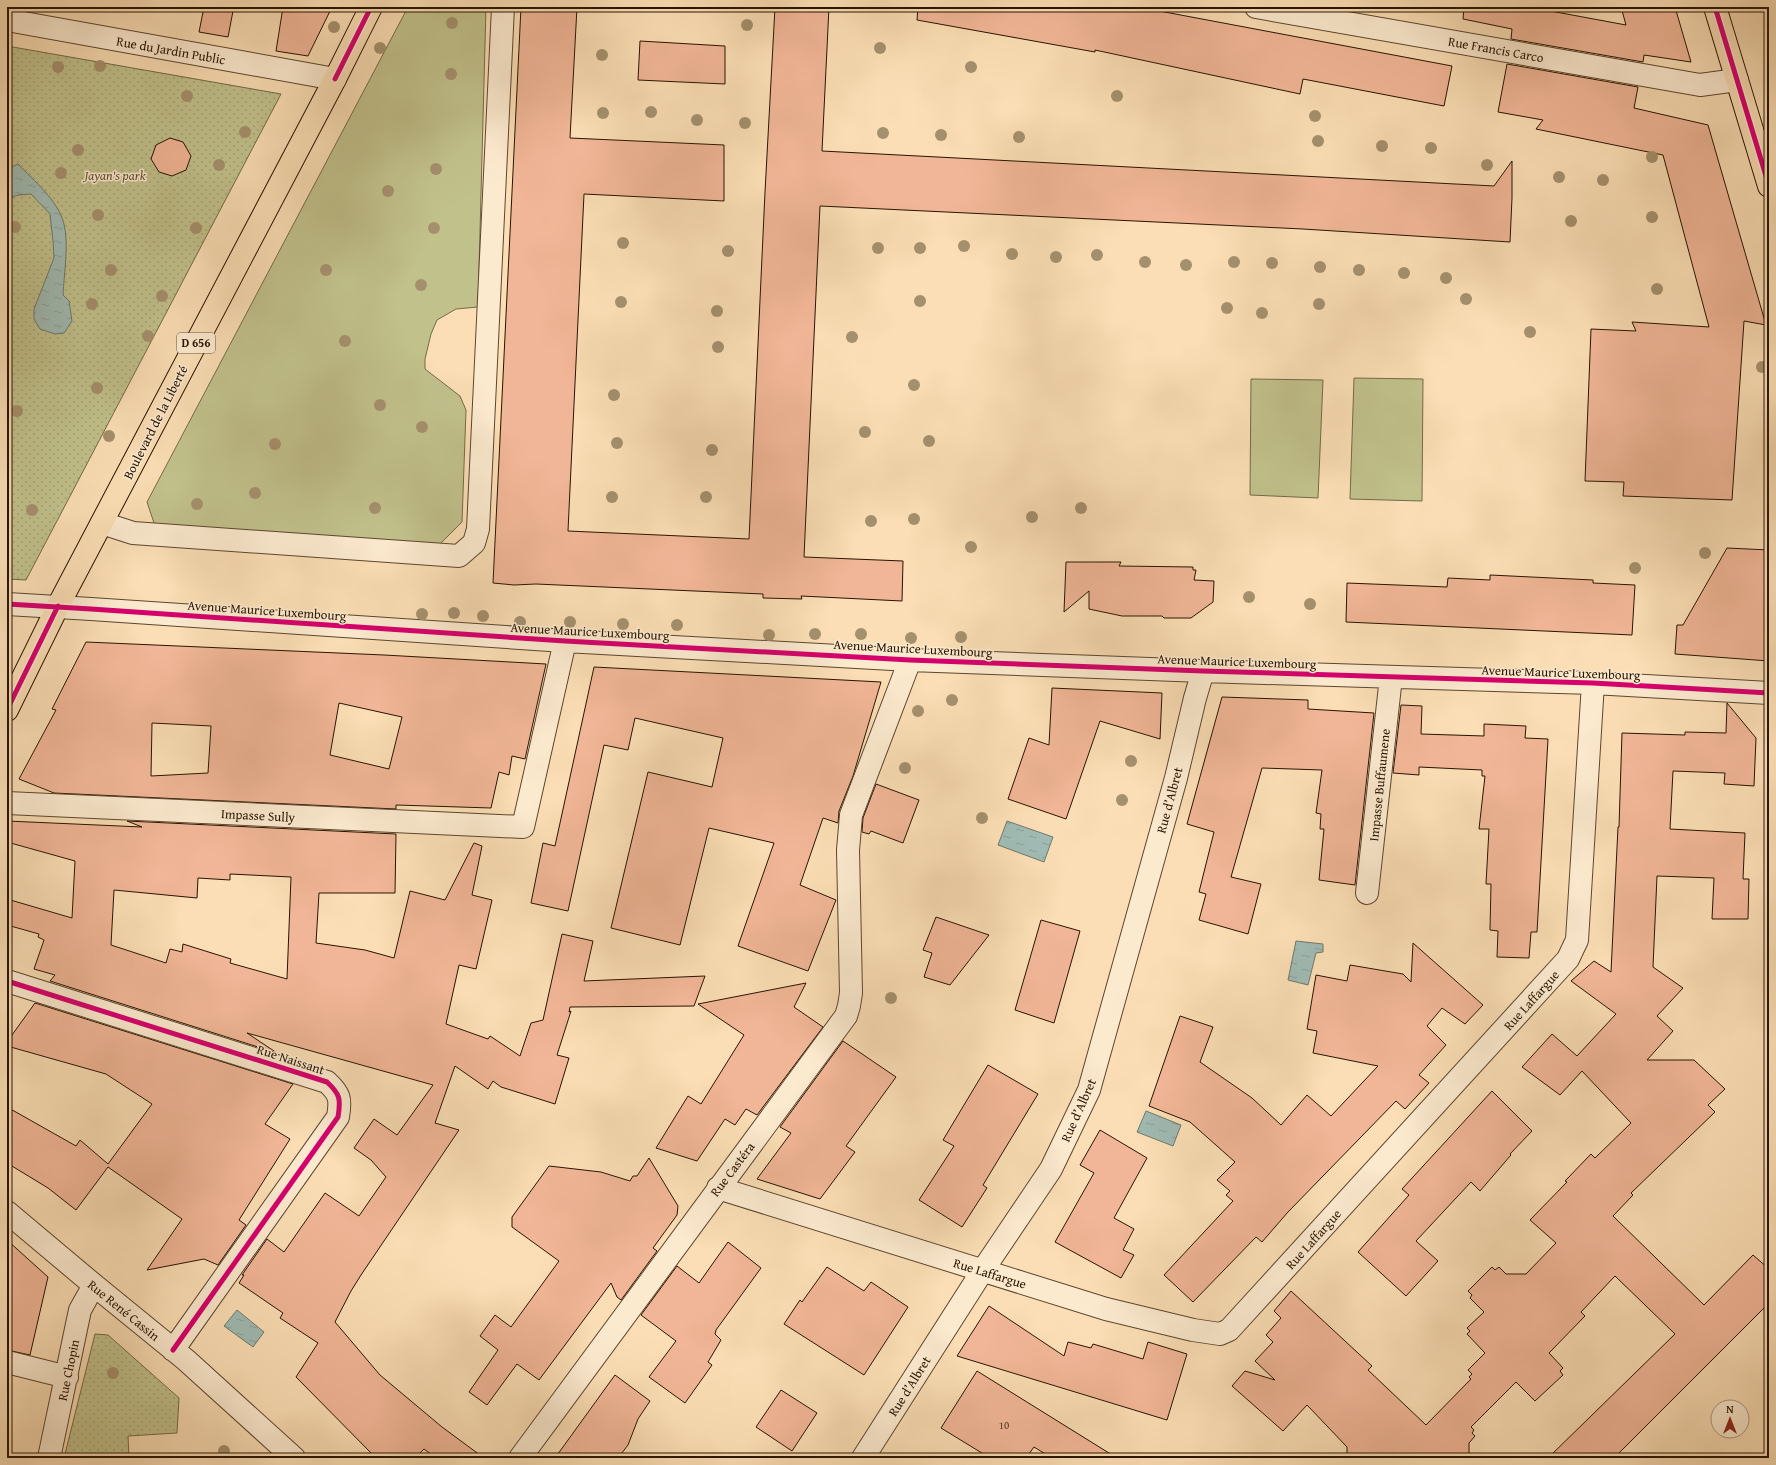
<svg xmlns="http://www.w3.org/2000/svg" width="1776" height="1465" font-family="'Gentium Book Plus',serif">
	<defs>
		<pattern id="grass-dots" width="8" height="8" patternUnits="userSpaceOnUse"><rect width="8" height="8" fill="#c1c18c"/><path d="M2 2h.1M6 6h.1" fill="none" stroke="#a6a577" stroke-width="1.8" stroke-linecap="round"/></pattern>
		<pattern id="water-ripples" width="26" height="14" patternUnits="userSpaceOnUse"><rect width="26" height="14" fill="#a0bbb4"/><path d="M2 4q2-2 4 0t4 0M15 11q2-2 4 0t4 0" fill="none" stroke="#8aa099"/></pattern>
	</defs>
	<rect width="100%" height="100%" fill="#fbdeb5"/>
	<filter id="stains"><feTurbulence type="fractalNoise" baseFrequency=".005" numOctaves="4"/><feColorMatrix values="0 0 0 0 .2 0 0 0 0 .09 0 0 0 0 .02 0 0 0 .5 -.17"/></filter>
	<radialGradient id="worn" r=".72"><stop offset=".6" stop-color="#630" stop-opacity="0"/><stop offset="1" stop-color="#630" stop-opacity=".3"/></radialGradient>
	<!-- grass -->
	<path fill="url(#grass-dots)" stroke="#746a46" d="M7,46L281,94L26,580L7,579Z
		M95,1334L108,1335L179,1398L177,1433L128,1436L129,1458H64Z"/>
	<!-- park -->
	<path fill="#c1c18c" stroke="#746a46" d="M408,7H486L478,307L456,309L437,320L431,334L425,359V369L460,396L466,410L462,522L439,545L155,526L147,502Z
		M1354,378L1423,379L1422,501L1350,499Z
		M1251,379L1323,380L1318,498L1250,495Z"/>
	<!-- water -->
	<path fill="url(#water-ripples)" stroke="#70786c" d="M18,164C34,181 58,200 64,224C69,245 64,274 63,295L69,301L72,321L64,333L55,334L40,329L34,319V309L54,258L53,241L50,214L31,194L18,195L7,199V169Z
		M1007,821L1053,837L1044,862L998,845Z
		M1296,941L1323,944V952L1316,953L1308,985L1288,980Z
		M1146,1111L1181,1125L1173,1146L1137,1132Z
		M237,1310L264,1332L253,1347L224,1326Z"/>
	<!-- building -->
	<path fill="#f1b697" stroke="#281401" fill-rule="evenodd" d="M204,7L233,11L228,37L199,32Z
		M283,7H332L308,56L276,51Z
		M521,7H577L570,138L724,145V201L584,194L568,531L749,539L765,192L775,7H829L822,151L1494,186L1512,161V198L1510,242L1303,229L820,206L804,557L903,561L902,601L801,596L802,599L763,598V594L536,584L514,585L493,583Z
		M918,7H1138L1452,66L1444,106L1303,79L1300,94L1095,50V52L917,20Z
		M1464,7H1529L1626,25L1621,7H1675L1691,62L1644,55L1643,62L1511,39L1512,29L1463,19Z
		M640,41L725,46V84L638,80Z
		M1507,64L1638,87L1634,108L1708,125L1766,325L1744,321L1732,500L1623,496L1624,482L1585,481L1591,329L1636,331L1632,322L1709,327L1663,155L1536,129L1543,120L1498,112Z
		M170,138L183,142L191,156L186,170L172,176L159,172L151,159L156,145Z
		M1727,548L1769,550V661L1675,654L1677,625H1683Z
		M1066,562H1121L1119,566L1193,567V570H1196L1194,580L1214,581L1213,602L1191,618H1164L1162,616H1122L1089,609V591L1064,612Z
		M1490,575L1593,580V583L1635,585L1632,635L1346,622L1347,583L1447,587L1448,578L1490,580Z
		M86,642L384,655L546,664L525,759L512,756L509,775L499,772L491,808L396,805V809L54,793L19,779L56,710L52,709ZM339,703L402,717L389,769L330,755ZM152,723L211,726L208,773L151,776Z
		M594,667L881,682L853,776L839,811L838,823L823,818L800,885L836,900L808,971L738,946L774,843L709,828L680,945L611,928L648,772L712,787L723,738L635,718L628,750L604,745L568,911L531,903L543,843L555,846Z
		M1052,688L1162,693L1160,739L1100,721L1066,819L1008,799L1029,738L1049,745Z
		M1222,697L1308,700V709L1374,713L1355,885L1319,880L1324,829H1320L1321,814L1316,813L1322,770L1262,768L1231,877L1261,884L1248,934L1199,920L1206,894L1199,892L1214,832L1187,824Z
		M1727,703L1756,738L1754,786L1724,784L1725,773L1673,771L1670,829L1745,833L1743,879H1749L1748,919H1712L1714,878L1657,876L1653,967L1683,988L1657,1016L1673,1031L1647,1060H1694L1725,1089L1708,1105L1715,1112L1631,1193L1633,1195L1613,1216L1704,1305L1753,1255L1769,1269V1303L1614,1458H1548L1675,1334L1615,1276L1581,1312L1585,1316L1549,1353L1563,1368L1560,1371L1563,1375L1535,1401L1516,1382L1471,1427L1474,1430L1472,1433L1475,1436L1469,1443V1458H1347V1447L1307,1405L1283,1431L1232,1386L1245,1371L1275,1380L1255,1361L1273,1342L1266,1335L1281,1318L1274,1311L1291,1291L1372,1366L1368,1370L1426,1425L1471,1379L1469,1377L1472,1374L1468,1370L1485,1353L1467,1334L1470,1331L1467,1328L1484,1312L1470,1298L1472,1295L1468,1291L1492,1267L1495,1270L1499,1267L1506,1274H1526L1556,1243L1530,1220L1567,1182L1565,1181L1591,1154L1595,1158L1631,1123L1582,1071L1560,1095L1522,1067L1552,1034L1577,1056L1616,1014L1571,981L1594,961L1611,972L1618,827H1619L1622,733L1685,735V732L1726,733Z
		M1401,705L1422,706L1421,734L1484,736V724L1526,726L1525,738L1548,739L1537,932H1531L1529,958L1497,957L1498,931L1490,930L1491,884H1486L1489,829H1479L1485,776H1482V770L1419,767V775L1393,773Z
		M876,784L919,800L903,843L871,831L869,834L862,832L863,818Z
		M7,821L142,827L127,821L396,834L395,893H319L316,943L365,950L394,958L410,891L445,900L474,843L482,846L472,895L492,900L476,969L459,965L446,1024L488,1039L490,1036L520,1056L531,1023L543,1020L562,934L593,941L584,981L705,976L694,1006L570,1007L569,1012L571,1011L557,1055L569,1058L555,1104L501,1087L493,1081L488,1089L455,1066L435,1123L459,1130L361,1275L351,1291L335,1322L380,1375L442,1427L484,1458H436L424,1449L415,1458H376L296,1377L318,1343L280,1318L283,1313L239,1283L244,1275H242L267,1239L284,1252L325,1193L359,1216L386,1177L371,1160L354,1148L374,1119L397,1135L433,1085L247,1033L277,1053L50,981L55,975L34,969L44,940L38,937L39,934L7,925V899L72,918L75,861L7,842ZM230,874L291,877L287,979L230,963L231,959L183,944L182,952L170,949L166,963L111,945L114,890L197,898L198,878L230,880Z
		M936,917L989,935L950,985L924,977L932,953L923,950Z
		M1041,920L1080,931L1054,1023L1015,1010Z
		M1413,943L1483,1005L1465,1024L1442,1008L1427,1026L1446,1045L1419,1075L1429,1083L1405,1109L1396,1101L1288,1212L1262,1242L1256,1237L1193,1302L1164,1275L1233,1201L1226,1195L1230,1191L1217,1180L1235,1162L1190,1122L1149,1106L1180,1016L1213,1027L1200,1062L1252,1098L1281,1125L1307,1095L1331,1116L1378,1066L1313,1053L1317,1031L1307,1029L1316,975L1347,981L1350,965L1403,974L1411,982Z
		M806,983L794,1007L823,1027L757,1115L746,1109L735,1125L725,1119L697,1161L656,1148L688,1096L701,1104L744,1035L698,1004Z
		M35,1003L293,1084L265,1124L290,1139L239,1220L246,1225L218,1265L204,1259L147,1270L182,1219L108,1167L76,1210L48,1188L7,1163V1107L76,1146L80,1140L108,1164L152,1104L106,1074L7,1046V1042Z
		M843,1041L896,1077L846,1146L855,1152L820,1199L757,1179L791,1133L780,1127Z
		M988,1065L1038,1094L983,1185L987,1188L962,1227L919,1200L954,1146L943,1140Z
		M1492,1091L1532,1131L1510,1154L1511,1155L1480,1191L1471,1182L1416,1241L1438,1261L1406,1296L1358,1252L1409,1195L1402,1189Z
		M1100,1130L1147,1158L1114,1218L1134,1229L1123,1250L1134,1255L1121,1278L1055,1242L1094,1173L1080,1165Z
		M649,1158L678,1206L677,1215L653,1248L657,1251L621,1300L617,1297L611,1283L539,1380L517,1364L487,1405L469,1392L498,1350L480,1336L495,1315L511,1327L559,1261L512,1227V1217L549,1166L601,1172L630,1181L633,1176H637Z
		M7,1240L48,1277L30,1355L7,1350Z
		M728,1242L761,1268L716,1330L715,1334L721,1340L708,1362L712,1365L685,1403L649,1377L676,1341L641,1315L677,1266L699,1283Z
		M827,1267L864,1291L871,1282L908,1307L864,1375L784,1324L800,1300L802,1302Z
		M989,1306L1064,1356L1068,1342L1091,1348L1093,1344L1143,1359L1148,1342L1187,1354L1167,1420L957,1356Z
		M977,1371L1117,1458H1052L1034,1447L1026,1458H990L941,1428Z
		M615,1375L650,1401L638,1419L628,1445L618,1458H555Z
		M781,1390L817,1413L792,1451L756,1427Z"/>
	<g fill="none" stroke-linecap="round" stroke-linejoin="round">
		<defs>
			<path id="minor" d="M1256,7L1700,85L1737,80
				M7,20L335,79
				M102,523L133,533L459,556L474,543L478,529L503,7
				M7,604L91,609L565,641L910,660L1203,671L1593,683L1769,693
				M7,803L523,827L565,641
				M1367,893L1391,677
				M7,981L327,1082C340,1094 341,1099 338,1117L173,1350
				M718,1188L1106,1309L1193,1330L1220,1334L1229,1330L1568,959L1577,940L1593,683
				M7,1212L94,1285L186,1360L294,1458
				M7,1362L67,1377
				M49,1458L80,1310L94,1285
				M520,1458L846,1016L849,1006L851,993L848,850L851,815L910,660
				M863,1458L983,1270L1051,1169L1089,1090L1176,778L1195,698L1203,671"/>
			<path id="major" d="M1715,7L1769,186
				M7,710L58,606L335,79L371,7"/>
		</defs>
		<!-- minor casing -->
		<use href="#minor" stroke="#5d462e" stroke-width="24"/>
		<!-- major casing -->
		<use href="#major" stroke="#281401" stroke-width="24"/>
		<!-- minor -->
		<use href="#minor" stroke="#fceacf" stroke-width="22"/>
		<!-- major -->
		<use href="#major" stroke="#fbdeb5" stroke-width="22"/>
		<defs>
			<path id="cycleway" d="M1715,7L1769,186
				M335,79L371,7
				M7,604L91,609L565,641L910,660L1203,671L1593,683L1769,693
				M7,710L58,606
				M7,981L327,1082C340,1094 341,1099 338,1117L173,1350"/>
		</defs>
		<!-- cycleway casing -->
		<use href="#cycleway" stroke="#fceacf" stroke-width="8"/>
		<!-- cycleway -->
		<use href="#cycleway" stroke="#d6006c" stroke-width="5"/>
	</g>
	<!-- trees -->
	<g fill="#a5906d">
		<circle cx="452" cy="23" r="6"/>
		<circle cx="747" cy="25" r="6"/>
		<circle cx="334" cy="27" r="6"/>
		<circle cx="380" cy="48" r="6"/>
		<circle cx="880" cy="48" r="6"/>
		<circle cx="602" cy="55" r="6"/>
		<circle cx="100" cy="66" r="6"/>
		<circle cx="58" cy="67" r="6"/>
		<circle cx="971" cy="67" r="6"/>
		<circle cx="451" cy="74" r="6"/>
		<circle cx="187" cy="96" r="6"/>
		<circle cx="1117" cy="96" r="6"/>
		<circle cx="651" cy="112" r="6"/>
		<circle cx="603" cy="113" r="6"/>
		<circle cx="1315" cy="116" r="6"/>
		<circle cx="697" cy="120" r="6"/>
		<circle cx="745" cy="123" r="6"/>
		<circle cx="245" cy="132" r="6"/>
		<circle cx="883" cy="133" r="6"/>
		<circle cx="941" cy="135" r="6"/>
		<circle cx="1019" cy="137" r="6"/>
		<circle cx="1318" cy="141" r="6"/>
		<circle cx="1382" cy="146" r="6"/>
		<circle cx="1431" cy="148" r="6"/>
		<circle cx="78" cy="150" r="6"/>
		<circle cx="1652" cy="157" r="6"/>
		<circle cx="219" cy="165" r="6"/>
		<circle cx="1487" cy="165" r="6"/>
		<circle cx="436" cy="169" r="6"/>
		<circle cx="61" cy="173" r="6"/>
		<circle cx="1559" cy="177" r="6"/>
		<circle cx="1603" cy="180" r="6"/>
		<circle cx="388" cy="191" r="6"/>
		<circle cx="98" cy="215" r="6"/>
		<circle cx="1652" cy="217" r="6"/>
		<circle cx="1571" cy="221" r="6"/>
		<circle cx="15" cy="227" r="6"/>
		<circle cx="196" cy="228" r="6"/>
		<circle cx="434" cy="228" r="6"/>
		<circle cx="623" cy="243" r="6"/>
		<circle cx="964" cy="246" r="6"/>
		<circle cx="878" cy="248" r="6"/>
		<circle cx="920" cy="248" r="6"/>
		<circle cx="728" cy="251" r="6"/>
		<circle cx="1012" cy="254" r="6"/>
		<circle cx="1097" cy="255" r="6"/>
		<circle cx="1056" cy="257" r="6"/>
		<circle cx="1145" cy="262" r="6"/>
		<circle cx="1234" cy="262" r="6"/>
		<circle cx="1272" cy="263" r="6"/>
		<circle cx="1186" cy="265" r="6"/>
		<circle cx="1320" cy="267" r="6"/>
		<circle cx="111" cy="270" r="6"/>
		<circle cx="326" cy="270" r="6"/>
		<circle cx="1359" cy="270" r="6"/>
		<circle cx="1404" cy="273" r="6"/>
		<circle cx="1446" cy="278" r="6"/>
		<circle cx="421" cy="285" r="6"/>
		<circle cx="1657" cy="289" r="6"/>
		<circle cx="162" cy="296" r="6"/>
		<circle cx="1466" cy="299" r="6"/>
		<circle cx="920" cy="301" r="6"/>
		<circle cx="621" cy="302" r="6"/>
		<circle cx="92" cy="304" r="6"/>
		<circle cx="1319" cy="304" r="6"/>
		<circle cx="1227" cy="308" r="6"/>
		<circle cx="717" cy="311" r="6"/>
		<circle cx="1262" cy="313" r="6"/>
		<circle cx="1530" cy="332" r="6"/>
		<circle cx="148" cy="336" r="6"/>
		<circle cx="852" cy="337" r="6"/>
		<circle cx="345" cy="341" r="6"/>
		<circle cx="718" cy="347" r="6"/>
		<circle cx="1762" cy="367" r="6"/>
		<circle cx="914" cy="385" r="6"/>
		<circle cx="97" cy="388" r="6"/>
		<circle cx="614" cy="395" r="6"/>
		<circle cx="380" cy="405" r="6"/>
		<circle cx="17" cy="411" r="6"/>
		<circle cx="422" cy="427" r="6"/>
		<circle cx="865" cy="432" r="6"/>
		<circle cx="109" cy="436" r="6"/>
		<circle cx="929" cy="441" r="6"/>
		<circle cx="617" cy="443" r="6"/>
		<circle cx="275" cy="444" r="6"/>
		<circle cx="712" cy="450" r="6"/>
		<circle cx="255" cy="493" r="6"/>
		<circle cx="612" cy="497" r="6"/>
		<circle cx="706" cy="497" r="6"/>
		<circle cx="197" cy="504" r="6"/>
		<circle cx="375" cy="508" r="6"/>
		<circle cx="1081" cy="508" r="6"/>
		<circle cx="32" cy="510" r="6"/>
		<circle cx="1032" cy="517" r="6"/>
		<circle cx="914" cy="519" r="6"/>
		<circle cx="871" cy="521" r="6"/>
		<circle cx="971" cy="547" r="6"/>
		<circle cx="1705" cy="553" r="6"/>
		<circle cx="1635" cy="568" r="6"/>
		<circle cx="1249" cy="597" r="6"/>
		<circle cx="1310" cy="604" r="6"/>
		<circle cx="454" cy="613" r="6"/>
		<circle cx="422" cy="614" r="6"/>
		<circle cx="483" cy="616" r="6"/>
		<circle cx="520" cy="622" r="6"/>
		<circle cx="570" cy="622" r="6"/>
		<circle cx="623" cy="624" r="6"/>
		<circle cx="677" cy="625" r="6"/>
		<circle cx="815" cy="634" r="6"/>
		<circle cx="861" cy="634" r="6"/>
		<circle cx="769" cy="635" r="6"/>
		<circle cx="961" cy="637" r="6"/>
		<circle cx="911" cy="638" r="6"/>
		<circle cx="952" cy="700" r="6"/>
		<circle cx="918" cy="711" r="6"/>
		<circle cx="1131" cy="761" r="6"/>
		<circle cx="905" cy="768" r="6"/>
		<circle cx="1122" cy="800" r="6"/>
		<circle cx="982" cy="818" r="6"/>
		<circle cx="891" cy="998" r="6"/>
		<circle cx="113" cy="1373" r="6"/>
		<circle cx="224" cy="1451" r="6"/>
	</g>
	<g text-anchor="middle" stroke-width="3" stroke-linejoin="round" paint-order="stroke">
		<!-- number labels -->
		<g font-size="11" fill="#5a3c26">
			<text x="1004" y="1429">10</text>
		</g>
		<!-- shield labels -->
		<rect fill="#fceacf" stroke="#68543f" stroke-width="1" x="177" y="333" width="38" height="20" rx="3"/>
		<g font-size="12" font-weight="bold" fill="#281401">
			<text x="196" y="347">D 656</text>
		</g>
		<!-- street labels -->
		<g font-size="13" fill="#281401" stroke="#fceacf">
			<text transform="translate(1496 49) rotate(10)" y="5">Rue Francis Carco</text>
			<text transform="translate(171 50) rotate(10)" y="5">Rue du Jardin Public</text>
			<text transform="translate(155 422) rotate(-63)" y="5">Boulevard de la Liberté</text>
			<text transform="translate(267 610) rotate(4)" y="5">Avenue Maurice Luxembourg</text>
			<text transform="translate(590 631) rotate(3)" y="5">Avenue Maurice Luxembourg</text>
			<text transform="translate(913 648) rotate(3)" y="5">Avenue Maurice Luxembourg</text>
			<text transform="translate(1237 661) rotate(2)" y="5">Avenue Maurice Luxembourg</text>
			<text transform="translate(1561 672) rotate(2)" y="5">Avenue Maurice Luxembourg</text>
			<text transform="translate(1379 785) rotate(-84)" y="5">Impasse Buffaumene</text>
			<text transform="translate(1169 800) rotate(-75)" y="5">Rue d’Albret</text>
			<text transform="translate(258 815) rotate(3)" y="5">Impasse Sully</text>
			<text transform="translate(1531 1000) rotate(-48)" y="5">Rue Laffargue</text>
			<text transform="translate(291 1059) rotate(18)" y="5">Rue Naissant</text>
			<text transform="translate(1078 1110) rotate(-66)" y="5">Rue d’Albret</text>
			<text transform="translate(732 1169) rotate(-53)" y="5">Rue Castéra</text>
			<text transform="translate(1313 1239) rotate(-48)" y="5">Rue Laffargue</text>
			<text transform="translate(990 1273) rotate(17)" y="5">Rue Laffargue</text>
			<text transform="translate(124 1310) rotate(39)" y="5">Rue René Cassin</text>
			<text transform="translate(68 1370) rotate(-78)" y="5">Rue Chopin</text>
			<text transform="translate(909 1386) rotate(-58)" y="5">Rue d’Albret</text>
		</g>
		<!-- park labels -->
		<g font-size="13" font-style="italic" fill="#5e5132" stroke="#fceacf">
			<text x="115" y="180">Jayan's park</text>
		</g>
	</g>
	<!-- margin -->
	<rect width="1776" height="1465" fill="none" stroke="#fbdeb5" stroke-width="24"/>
	<rect x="8" y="8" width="1760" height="1449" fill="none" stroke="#281401" stroke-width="2"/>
	<rect x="12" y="12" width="1752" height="1441" fill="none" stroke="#281401"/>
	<!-- north arrow -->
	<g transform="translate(1730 1419)"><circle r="19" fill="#fceacf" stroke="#a7947d"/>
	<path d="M0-3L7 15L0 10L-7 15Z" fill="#8f2418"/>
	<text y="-6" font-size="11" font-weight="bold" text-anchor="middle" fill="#281401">N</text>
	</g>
	<rect width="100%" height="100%" filter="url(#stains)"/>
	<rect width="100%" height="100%" fill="url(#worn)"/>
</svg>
